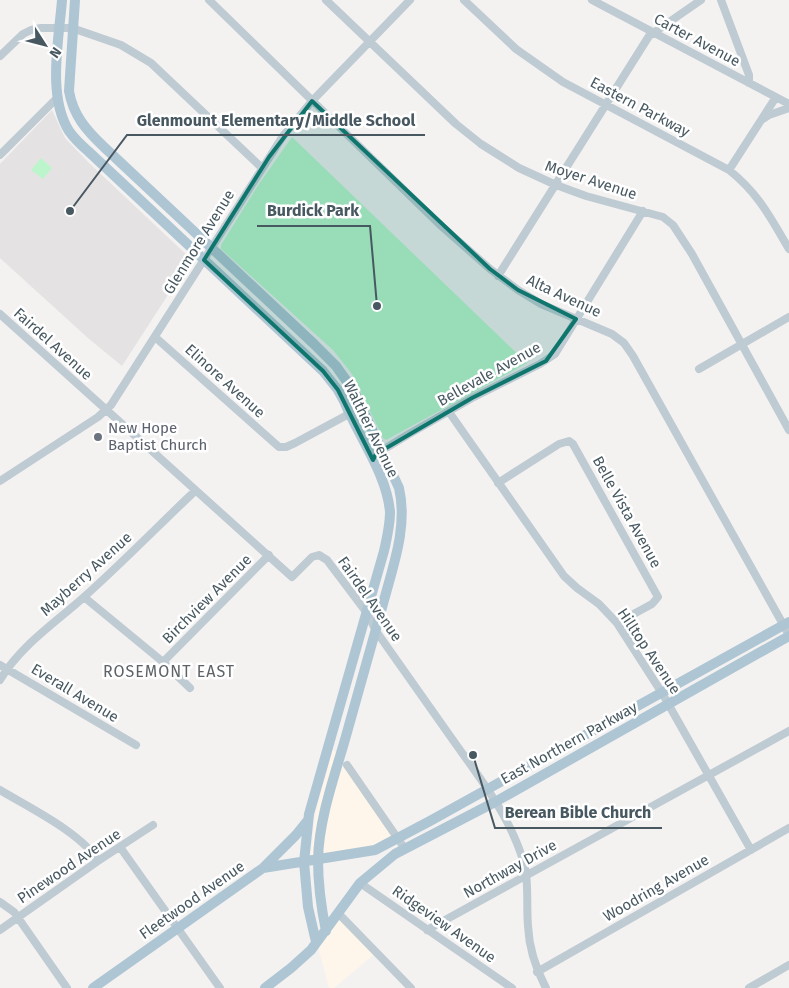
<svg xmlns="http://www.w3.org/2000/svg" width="789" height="988" font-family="'Fira Sans',sans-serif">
	<rect width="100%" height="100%" fill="#f4f1f1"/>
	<!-- commercial -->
	<path fill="#fef6eb" d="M333,749L397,838L371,849L310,860L316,811Z
		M338,913L377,952L334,988H329L316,940Z"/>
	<!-- education -->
	<path fill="#e5e2e4" d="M52,110L65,138L88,162L191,259L122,366L88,338L0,258V164Z"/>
	<!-- green -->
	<path fill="#bcf5cb" d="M292,137L527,363L386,440L383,438L352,374L333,350L221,249V245L259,184Z
		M41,158L52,168L43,179L31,170Z"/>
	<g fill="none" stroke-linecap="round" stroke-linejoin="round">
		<!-- minor -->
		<path stroke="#becbd2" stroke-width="8" d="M209,0L439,224L490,269L518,290L541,304L612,334L624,343L633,356L789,635
			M326,0L456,124L481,144L519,168L556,185L586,196L663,217L673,225L692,254L789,430
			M464,0L516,49L563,82L729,170C759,194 770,217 789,249
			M592,0L789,104
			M721,0L749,75V83
			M0,56L23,34L31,30L41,28H72L121,45L151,63L262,168
			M763,119L769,115L789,108
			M0,155L58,97
			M729,170L776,97
			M498,276L649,36L701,0
			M0,314L292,577L312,557L319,555L327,560L367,613L376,631C402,668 429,706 455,743C480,778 507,813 521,854C530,877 526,902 528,926C529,948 536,969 546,988
			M155,337L279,447H286L295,443L349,414
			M699,369L789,317
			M449,412L564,576L577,588L599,604L617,623L662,693L751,850
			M373,460L376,454L409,434L472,398L540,364L555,354L643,211
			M0,481L98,417L111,405L283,136L312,101L410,0
			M498,483L559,444L569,441L573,444L658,597L652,604L617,623
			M84,597L163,662L190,688
			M163,662L269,555
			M0,665L136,745
			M0,680C20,646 55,623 84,597C122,563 158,526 195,491
			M347,765L405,849
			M0,790C28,807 82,833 98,861
			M120,847L220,988
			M360,883L512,988
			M0,902L14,912L67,988
			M338,913L411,988
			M0,930L98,861L153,825
			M427,930L789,731
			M537,972L789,828
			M749,988L789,965"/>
		<!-- major -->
		<path stroke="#aec5d3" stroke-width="10" d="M62,0C59,39 47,96 69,131C74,138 81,145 88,151L323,371L338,390L344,401C358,436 387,474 390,512C390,525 387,538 384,551L309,814L304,862L308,907L316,942
			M75,0L69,91C73,115 86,130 104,147L314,344L336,366L355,393L399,488C408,527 393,566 383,604C371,648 358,692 346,736C335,775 319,818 318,859C318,883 321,907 326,931
			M263,868L296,835L308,820
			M93,988L263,868L375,850L430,821L789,622
			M265,988L291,968L311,950L360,883L395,854L495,802L789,636"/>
	</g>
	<!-- marked area -->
	<path fill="#0f766e" fill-opacity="0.2" stroke="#0f766e" stroke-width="4" stroke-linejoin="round" d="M312,101L490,269L518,290L576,319L546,361L472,398L376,454L373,460L338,390L323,371L204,260L269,157Z"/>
	<!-- markers -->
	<circle fill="#6b7280" stroke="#fff" stroke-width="2" cx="98" cy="437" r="5"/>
	<g text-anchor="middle" stroke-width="5" stroke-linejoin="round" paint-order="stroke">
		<!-- street labels -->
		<g font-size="15" fill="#475861" stroke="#fff">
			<text transform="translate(697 40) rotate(28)" y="5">Carter Avenue</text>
			<text transform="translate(640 107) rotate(28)" y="5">Eastern Parkway</text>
			<text transform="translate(591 180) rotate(18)" y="5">Moyer Avenue</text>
			<text transform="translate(199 242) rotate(-58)" y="5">Glenmore Avenue</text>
			<text transform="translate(564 296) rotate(25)" y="5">Alta Avenue</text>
			<text transform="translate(53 344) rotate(42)" y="5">Fairdel Avenue</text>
			<text transform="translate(489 374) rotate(-29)" y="5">Bellevale Avenue</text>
			<text transform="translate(225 381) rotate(42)" y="5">Elinore Avenue</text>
			<text transform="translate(371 429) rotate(64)" y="5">Walther Avenue</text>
			<text transform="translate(627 512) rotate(61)" y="5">Belle Vista Avenue</text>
			<text transform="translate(86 574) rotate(-42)" y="5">Mayberry Avenue</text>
			<text transform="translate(207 599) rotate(-45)" y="5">Birchview Avenue</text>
			<text transform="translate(370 599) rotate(55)" y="5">Fairdel Avenue</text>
			<text transform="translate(649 651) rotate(56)" y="5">Hilltop Avenue</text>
			<text transform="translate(75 693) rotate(31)" y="5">Everall Avenue</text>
			<text transform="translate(569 743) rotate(-29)" y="5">East Northern Parkway</text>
			<text transform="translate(69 866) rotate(-34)" y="5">Pinewood Avenue</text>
			<text transform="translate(510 869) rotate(-29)" y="5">Northway Drive</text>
			<text transform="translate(656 888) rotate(-30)" y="5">Woodring Avenue</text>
			<text transform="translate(192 900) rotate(-35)" y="5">Fleetwood Avenue</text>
			<text transform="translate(444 924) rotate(35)" y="5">Ridgeview Avenue</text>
		</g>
		<!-- worship labels -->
		<g font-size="15" fill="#5b616d" stroke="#fff" text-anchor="start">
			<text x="108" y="433">New Hope<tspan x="108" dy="17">Baptist Church</tspan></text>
		</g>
		<!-- neighbourhood labels -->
		<g font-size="16" letter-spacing="1" fill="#5d6367" stroke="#fff">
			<text x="169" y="677">ROSEMONT EAST</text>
		</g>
	</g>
	<!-- callouts -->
	<path fill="none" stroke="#475861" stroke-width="2" d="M70 211L127 135H425M377 306L370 226H257M473 755L495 828H662"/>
	<g fill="#475861" stroke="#fff" stroke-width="2">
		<circle cx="70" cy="211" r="5"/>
		<circle cx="377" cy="306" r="5"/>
		<circle cx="473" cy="755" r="5"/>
	</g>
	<g font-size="16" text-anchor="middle" font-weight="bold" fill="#475861" stroke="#fff" stroke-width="5" stroke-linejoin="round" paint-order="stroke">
		<text x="276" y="126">Glenmount Elementary/Middle School</text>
		<text x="313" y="216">Burdick Park</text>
		<text x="578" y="818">Berean Bible Church</text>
	</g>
	<!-- north arrow -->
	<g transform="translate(45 45) rotate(126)" stroke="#ffffff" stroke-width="4" paint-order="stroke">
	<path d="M0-4L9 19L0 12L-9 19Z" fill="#475861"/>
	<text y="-8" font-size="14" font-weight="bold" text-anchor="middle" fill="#475861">N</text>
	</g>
</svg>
